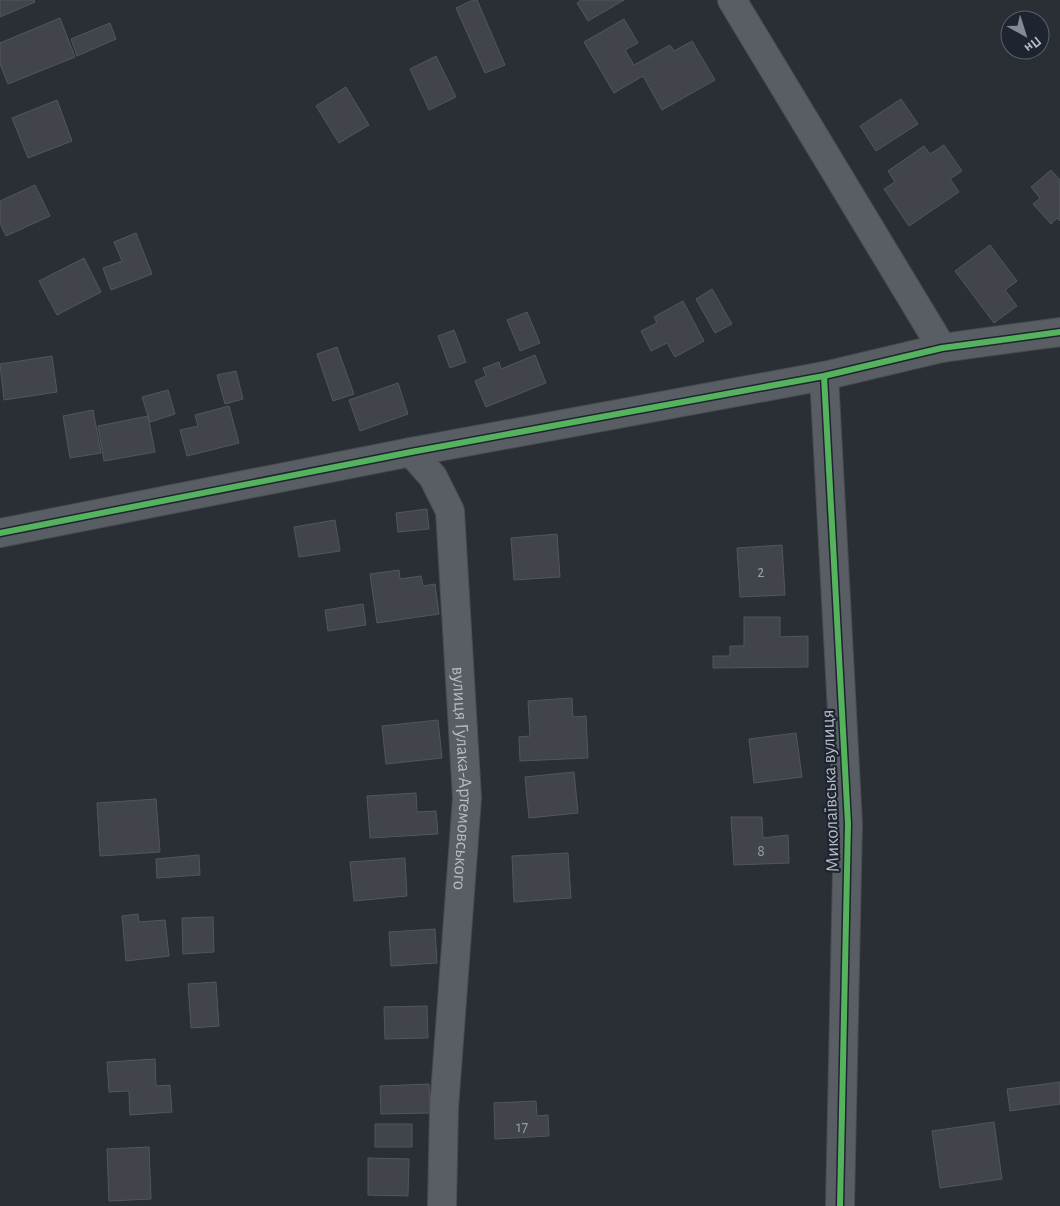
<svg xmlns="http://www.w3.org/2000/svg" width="1060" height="1206" font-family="'Alegreya Sans',sans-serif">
	<rect width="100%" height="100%" fill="#2a2f35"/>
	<!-- building -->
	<path fill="#41444a" stroke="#52565d" d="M0,0H34L35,2L0,17Z
		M473,0H477L505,65L485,73L456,8Z
		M581,0H624L588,21L577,3Z
		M60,18L75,57L8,84L0,64V43Z
		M624,19L638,43L625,50L634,65L670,45L674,51L692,41L715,80L662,110L643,76L614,93L584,42Z
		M110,23L116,39L77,56L71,39Z
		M436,56L456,97L429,110L410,69Z
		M346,87L369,125L339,143L316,106Z
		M901,99L918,124L876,151L860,126Z
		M57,100L72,141L28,158L12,118Z
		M944,145L962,171L950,179L959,192L909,226L884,189L895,182L888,171L924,146L930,154Z
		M1051,170L1060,180V221L1057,218L1051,224L1033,204L1040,198L1031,187Z
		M35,185L50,216L6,236L0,223V201Z
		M136,233L152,274L111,290L103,268L122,261L114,242Z
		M990,245L1017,281L1005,290L1017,306L994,323L955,271Z
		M84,258L101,292L57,315L39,281Z
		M712,289L732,324L715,333L696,299Z
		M683,301L704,341L675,357L667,343L651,351L641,331L657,323L654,317Z
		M527,312L540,343L520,351L507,320Z
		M454,330L466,362L450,368L438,336Z
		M337,347L354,394L333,401L317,354Z
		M535,355L546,383L486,407L475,381L486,376L483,368L499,362L501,369Z
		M52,356L57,392L4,400L0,364Z
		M236,371L243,399L225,404L217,375Z
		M398,383L408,414L360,431L349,400Z
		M168,390L175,414L150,422L142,397Z
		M229,406L239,443L187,456L180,430L198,426L195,415Z
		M93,410L101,453L70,458L63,416Z
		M148,416L155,452L104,461L98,426Z
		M427,509L429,529L398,532L396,513Z
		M335,520L340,551L299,557L294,527Z
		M557,534L560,577L514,580L511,538Z
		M782,545L785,595L740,597L737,548Z
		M399,570L400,579L421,576L423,586L435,584L439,614L377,623L370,574Z
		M363,604L366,625L328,631L325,610Z
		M744,617H780V637L808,636V667L713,668V656H730V646H744Z
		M572,698L573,717L586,716L588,758L520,761L519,737L530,736L528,701Z
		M438,720L442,758L386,764L382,726Z
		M796,733L802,777L754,783L749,739Z
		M574,772L578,813L529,818L525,777Z
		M416,793L417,812L436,811L438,834L370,838L367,796Z
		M156,799L160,852L100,856L97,803Z
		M731,817H762L763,838L788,835L789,863L734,865Z
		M568,853L571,898L514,902L512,856Z
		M199,855L200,875L157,878L156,859Z
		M405,858L407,896L354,901L350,862Z
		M138,914L139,922L165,920L169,956L126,961L122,916Z
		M213,917L214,952L183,954L182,918Z
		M435,929L437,963L391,966L389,932Z
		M216,982L219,1026L191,1028L188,984Z
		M427,1006L428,1038L385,1039L384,1007Z
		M155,1059L156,1086L170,1085L172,1112L130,1115L129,1091L109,1092L107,1062Z
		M1060,1082V1104L1010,1111L1007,1089Z
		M429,1084L430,1113L381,1114L380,1086Z
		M536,1101L537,1116L548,1115L549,1136L495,1139L494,1103Z
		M994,1122L1002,1179L940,1188L932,1131Z
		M375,1124H412V1147H375Z
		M149,1147L151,1199L109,1201L107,1149Z
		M368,1158L409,1159L408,1196L368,1195Z"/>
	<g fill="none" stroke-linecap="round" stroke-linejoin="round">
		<defs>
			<g id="minor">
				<path d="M732,0L942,348"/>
				<path d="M824,376L848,824L840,1206"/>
				<path id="s1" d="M411,452L433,477L450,511L467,798L444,1108L442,1206"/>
				<path d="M0,533L411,452L824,376L942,348L1060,332"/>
			</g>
		</defs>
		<!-- minor casing -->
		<use href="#minor" stroke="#484b50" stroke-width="30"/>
		<!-- minor -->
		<use href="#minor" stroke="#595d64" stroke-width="28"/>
		<defs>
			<path id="cycleway" d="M824,376L848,824L840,1206
				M0,533L411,452L824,376L942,348L1060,332"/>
		</defs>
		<!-- cycleway casing -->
		<use href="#cycleway" stroke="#1e2530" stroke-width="9"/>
		<!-- cycleway -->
		<use href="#cycleway" stroke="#56b35d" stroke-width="6"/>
	</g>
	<g text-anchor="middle" stroke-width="4.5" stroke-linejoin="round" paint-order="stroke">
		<!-- number labels -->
		<g font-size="16" fill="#979da7">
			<text x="761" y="577">2</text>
			<text x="761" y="856">8</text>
			<text x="522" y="1132">17</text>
		</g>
		<!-- street labels -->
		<g font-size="19" fill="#b4bbc6" stroke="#1e2530">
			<text dy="7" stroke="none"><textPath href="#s1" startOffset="339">вулиця Гулака-Артемовського</textPath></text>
			<text transform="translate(829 791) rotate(-92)" y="7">Миколаївська вулиця</text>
		</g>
	</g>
	<!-- north arrow -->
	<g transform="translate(1025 35) rotate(141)"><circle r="24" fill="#1e2530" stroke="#5a616c"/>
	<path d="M0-4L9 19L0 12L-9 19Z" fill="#848a93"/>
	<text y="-8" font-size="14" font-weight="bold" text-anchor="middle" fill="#b4bbc6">Пн</text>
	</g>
</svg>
